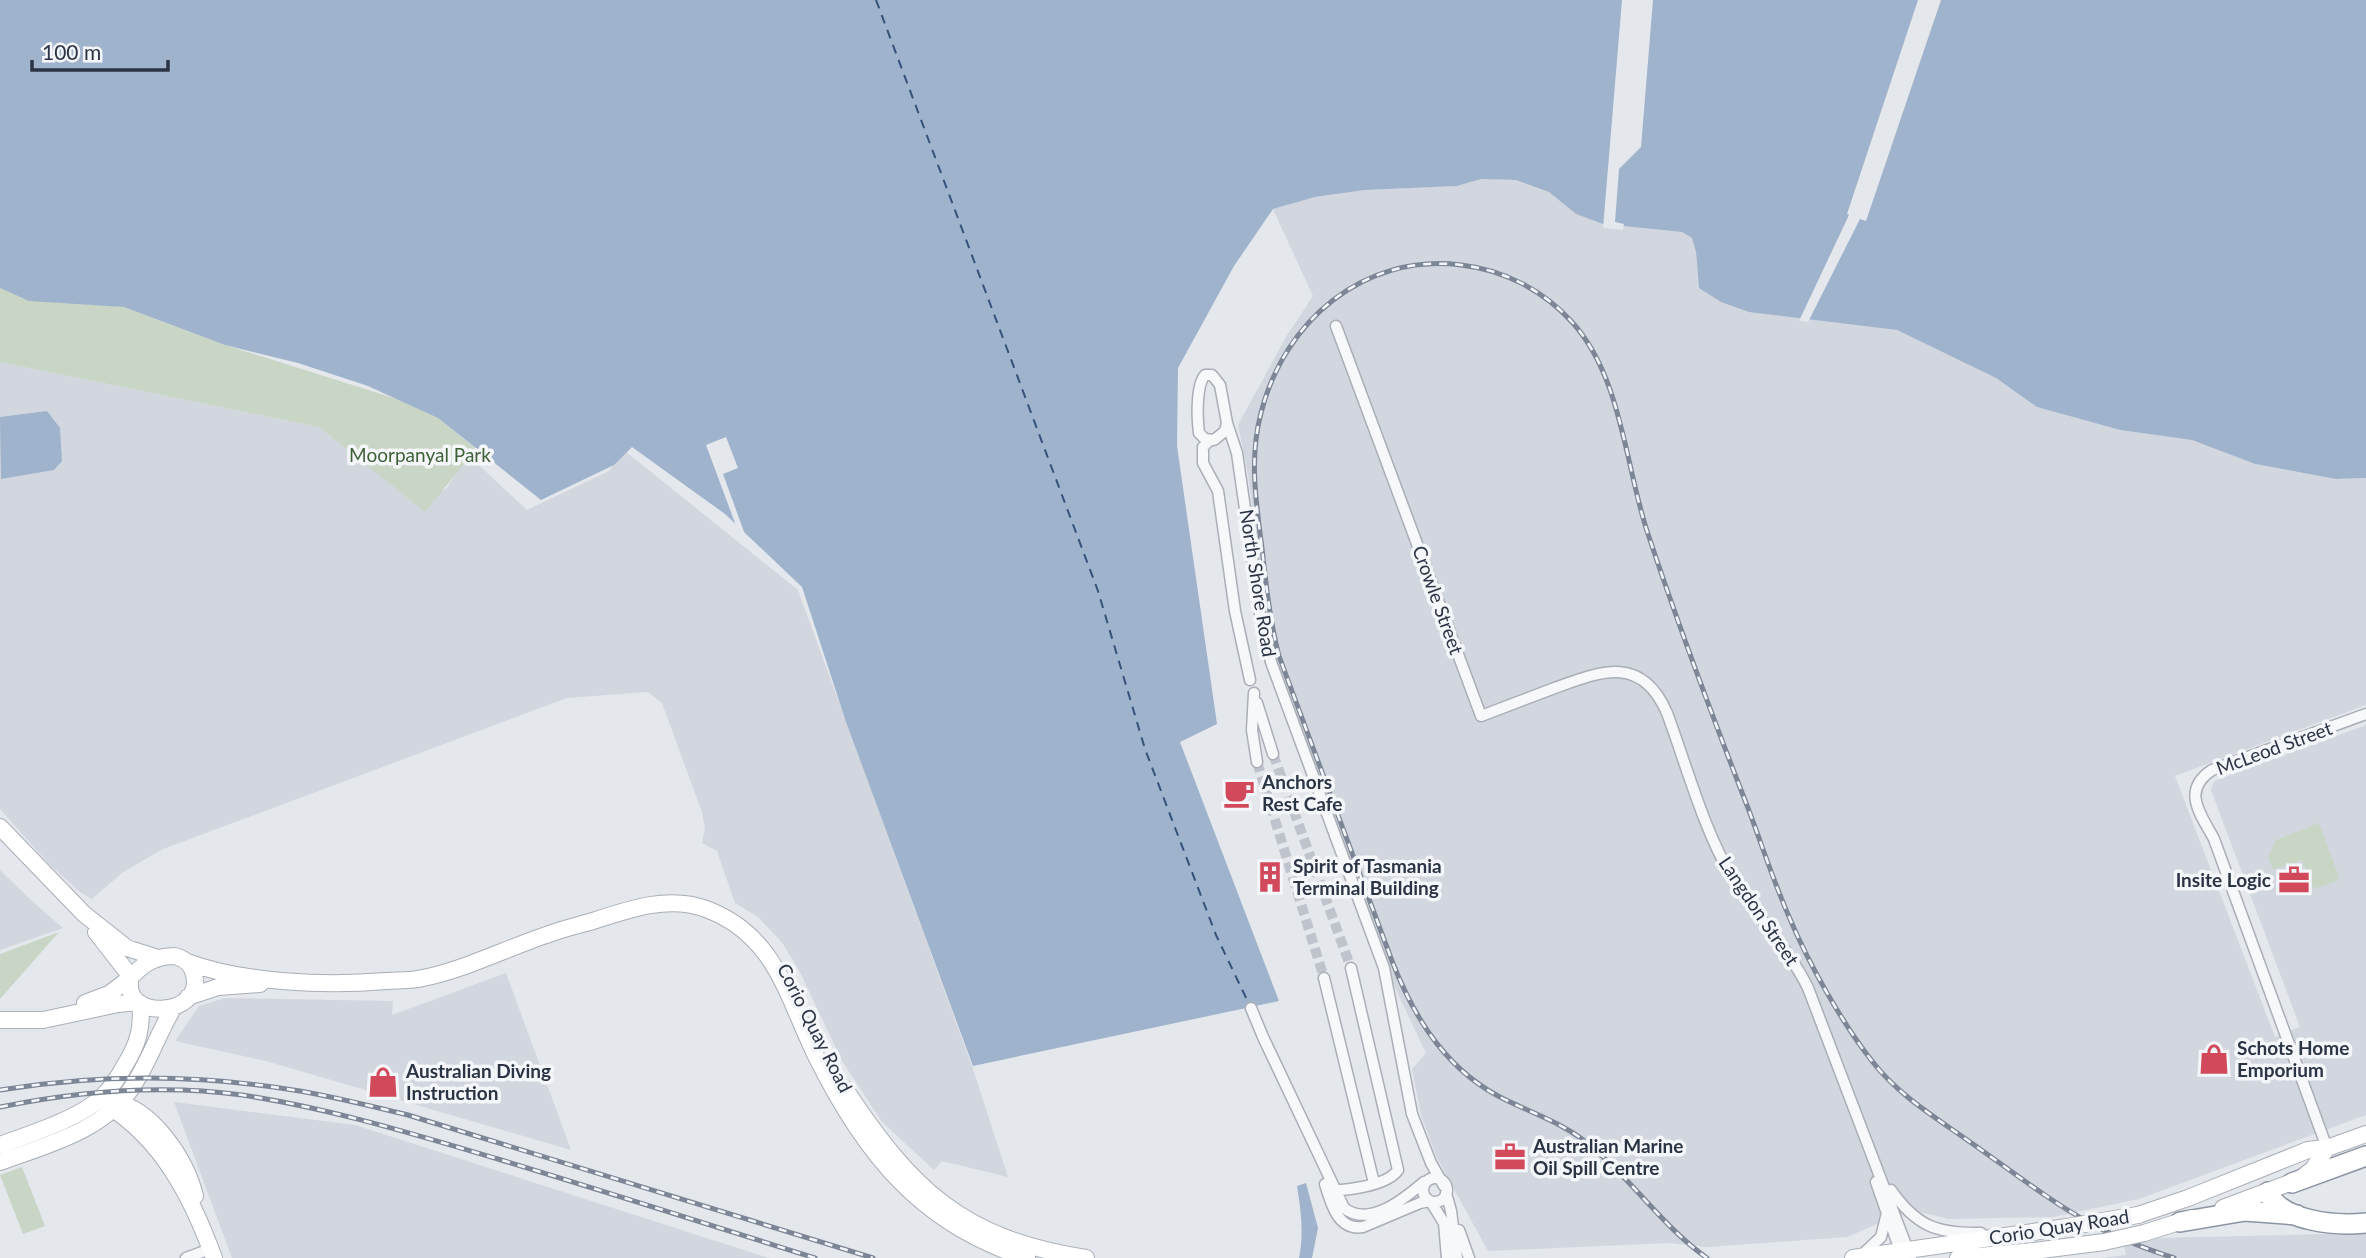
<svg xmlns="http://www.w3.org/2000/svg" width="2366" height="1258" font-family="Lato,sans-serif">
	<rect width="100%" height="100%" fill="#e4e7ec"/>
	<!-- built -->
	<path fill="#d2d6de" d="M1481,179L1516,180L1549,192L1576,214L1611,225L1682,232L1693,238L1696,252L1699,288L1805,318L1897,330L1996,378L2037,407L2120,430L2192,440L2255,464L2336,479L2366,478V705L2175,776L2275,1037L2300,1027L2211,790L2214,781L2366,725V1115L2139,1199L2053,1217L1949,1219L1910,1210L1847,1237L1707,1247L1669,1243L1488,1251L1437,1158L1421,1115L1412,1069L1426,1053L1397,992L1277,666L1269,636L1248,474L1238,425L1286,337L1313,296L1273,209L1315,197L1365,190L1457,186Z
		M0,362L319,427L417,505L447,488L467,454L527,510L609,471L625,451L798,590L972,1066L1008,1177L942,1161L934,1170L882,1122L842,1061L799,970L783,944L758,917L735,903L717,851L702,843L705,829L702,812L662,703L648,692L567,698L163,849L123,872L92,899L80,892L48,863L0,809Z
		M0,870L34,903L63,928L0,950Z
		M506,973L571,1150L266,1061L175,1041L199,1006L225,998L393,1001L392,1015Z
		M174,1102L355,1125L769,1258H232Z
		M2366,1233V1258H2101L2126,1255L2124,1245L2160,1238Z"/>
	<!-- green -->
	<path fill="#c9d6c5" d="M0,288L23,298L124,307L225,345L400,400L438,418L476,449L425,512L319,427L0,362Z
		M2319,823L2339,877L2337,881L2314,889L2302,860L2273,870L2268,858L2276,840Z
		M59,932L0,999V954Z
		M22,1167L45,1226L23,1234L0,1175Z"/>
	<!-- water -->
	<path fill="#9fb4cc" d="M0,0H2366V478L2336,479L2255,464L2192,440L2120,430L2037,407L1996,378L1897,330L1749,312L1721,302L1699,288L1696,252L1692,238L1682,232L1603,224L1576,214L1549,192L1516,180L1481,179L1457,186L1365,190L1315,197L1273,209L1234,266L1178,368L1177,446L1217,724L1180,742L1279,1001L973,1066L846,722L802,587L725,514L632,447L614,465L541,500L438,418L368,386L298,363L225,345L124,307L29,301L0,288Z
		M47,411L60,428L62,461L54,470L1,479L0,417Z
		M1306,1183L1318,1228L1312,1258H1299C1304,1234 1301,1211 1297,1186Z"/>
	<!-- pier -->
	<path fill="#e4e7ec" d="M1622,0H1653L1641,147L1619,169L1615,222L1624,224L1623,230L1603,228Z
		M1918,0H1941L1866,221L1860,219L1808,322L1799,321L1849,215L1847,214Z
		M726,437L738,468L723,474L747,540L738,531L706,445Z"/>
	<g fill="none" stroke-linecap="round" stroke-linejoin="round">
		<!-- ferry -->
		<path stroke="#34527a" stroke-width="2" stroke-dasharray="9 7" stroke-linecap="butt" d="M876,0L1098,591L1145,749L1216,935L1249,1004"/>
		<!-- street-tunnel -->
		<path stroke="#bfc3cb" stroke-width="10" stroke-dasharray="10 5" stroke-linecap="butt" d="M1273,754L1351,968
			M1257,762L1324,978"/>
		<defs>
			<path id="street" d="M1336,326L1481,716C1505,707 1528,698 1552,689C1599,672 1641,653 1667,713C1686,764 1704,831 1732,877C1755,916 1788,947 1808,988L1911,1258
				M1227,423L1225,431L1214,440L1205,439L1199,433C1197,419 1196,385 1205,375H1212L1220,385L1227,423L1237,453L1260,613L1271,662L1384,968L1412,1114L1431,1163L1444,1186
				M1210,440L1203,447V463L1218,491L1235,611L1250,680
				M1254,693L1252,730L1257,762
				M1257,703L1273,754
				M1324,978L1374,1183
				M1251,1008L1263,1037L1344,1208C1369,1228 1404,1199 1424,1182
				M2327,1148L2214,839C2202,816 2180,791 2212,770L2366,714
				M1423 1190a12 12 0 1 1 24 0a12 12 0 1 1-24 0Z
				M1876,1182L1902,1256
				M1325,1184C1331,1204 1338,1231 1363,1227L1420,1203L1430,1201
				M1327,1190C1345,1191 1387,1186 1398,1170L1351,968
				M1891,1190C1916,1226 1937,1234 1981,1233
				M1446,1193L1451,1211L1457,1258
				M1431,1202L1444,1223L1447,1258
				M1459,1230L1469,1258
				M1863,1254L1881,1237L1887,1213
				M186,1258L210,1249"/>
			<path id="secondary" d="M0,827L84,914L127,948L158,958
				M96,932L131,977
				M175,956C185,959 192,964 194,975C205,1017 119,1022 131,977C144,963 156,956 175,956Z
				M187,962C244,983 325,986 386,981C398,980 411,981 423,978C467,969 509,947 552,933C566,928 579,925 593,921C629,909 669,895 706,909C776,935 787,997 816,1056C864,1153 921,1225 1027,1258
				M188,997L218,987L260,984
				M85,1003L109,994L130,978
				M0,1020H43L118,1004L138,1002
				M845,1089C912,1190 962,1239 1086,1258
				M113,1102C152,1108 186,1159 195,1196
				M107,1105C163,1140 192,1198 214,1258
				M0,1145C30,1134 81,1118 103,1096C112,1087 119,1076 125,1065C138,1044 143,1027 140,1003
				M0,1162C47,1145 107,1130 134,1084C150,1060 159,1031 174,1007
				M2223,1208L2300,1179L2313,1169L2327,1148
				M2138,1215L2188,1198L2308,1150L2327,1148L2366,1134
				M2144,1233L2192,1218
				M1853,1258L2067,1227
				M1958,1258L2034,1251L2104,1242"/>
			<path id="highway" d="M2292,1183L2366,1156
				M2268,1192C2281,1222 2337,1226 2366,1223
				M2180,1222L2245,1211L2297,1215"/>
		</defs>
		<!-- street casing -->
		<use href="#street" stroke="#a9aeb7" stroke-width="13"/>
		<!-- secondary casing -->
		<use href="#secondary" stroke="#a9aeb7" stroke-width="18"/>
		<!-- highway casing -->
		<use href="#highway" stroke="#8b94a3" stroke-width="22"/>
		<!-- street -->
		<use href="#street" stroke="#f7f8fa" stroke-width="10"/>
		<!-- secondary -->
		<use href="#secondary" stroke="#fff" stroke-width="16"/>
		<!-- highway -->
		<use href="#highway" stroke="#fff" stroke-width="19"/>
		<defs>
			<path id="rail" d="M0,1090C98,1074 196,1074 293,1090C332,1096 370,1106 408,1115L873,1258
				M0,1107C79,1091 161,1084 242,1095C329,1108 413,1134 498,1159C604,1191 710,1225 815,1258
				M1707,1258C1663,1227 1633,1181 1592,1147C1567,1125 1537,1115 1508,1101C1448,1073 1415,1020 1392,961L1279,656C1270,621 1266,585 1262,548C1256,502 1249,458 1261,413C1284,321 1364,253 1461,265C1504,270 1543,290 1572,322C1622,377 1625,466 1648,534C1679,627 1713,718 1748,808C1762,845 1774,883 1790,919C1809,964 1842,1023 1872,1061C1898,1095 1935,1117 1970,1142C2009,1169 2048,1200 2090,1223C2117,1238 2146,1249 2174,1258"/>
		</defs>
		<!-- rail casing -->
		<use href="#rail" stroke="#7d8696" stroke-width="5"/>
		<!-- rail -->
		<use href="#rail" stroke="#f4f6f9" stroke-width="2.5" stroke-dasharray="8" stroke-linecap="butt"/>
		<defs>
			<path id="secondary-bridge" d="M2067,1227L2138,1215
				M2104,1242L2144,1233"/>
		</defs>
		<!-- secondary-bridge casing -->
		<use href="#secondary-bridge" stroke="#a9aeb7" stroke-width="18" stroke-linecap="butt"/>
		<!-- secondary-bridge -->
		<use href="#secondary-bridge" stroke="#fff" stroke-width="16"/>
	</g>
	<!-- icons -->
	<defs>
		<symbol id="cafe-bare" viewBox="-9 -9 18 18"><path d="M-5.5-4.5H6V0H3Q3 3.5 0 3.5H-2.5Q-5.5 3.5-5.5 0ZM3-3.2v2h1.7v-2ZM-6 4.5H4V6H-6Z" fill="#d1495b" stroke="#f4f6f9" stroke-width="2.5" paint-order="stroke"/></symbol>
		<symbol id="building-bare" viewBox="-9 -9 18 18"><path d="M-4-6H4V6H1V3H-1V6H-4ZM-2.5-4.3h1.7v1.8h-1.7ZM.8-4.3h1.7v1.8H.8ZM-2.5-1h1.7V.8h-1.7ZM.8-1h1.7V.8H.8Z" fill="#d1495b" stroke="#f4f6f9" stroke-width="2.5" paint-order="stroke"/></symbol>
		<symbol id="office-bare" viewBox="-9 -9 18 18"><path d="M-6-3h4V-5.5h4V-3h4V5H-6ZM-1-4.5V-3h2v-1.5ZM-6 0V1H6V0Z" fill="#d1495b" stroke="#f4f6f9" stroke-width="2.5" paint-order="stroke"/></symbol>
		<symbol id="shop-bare" viewBox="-9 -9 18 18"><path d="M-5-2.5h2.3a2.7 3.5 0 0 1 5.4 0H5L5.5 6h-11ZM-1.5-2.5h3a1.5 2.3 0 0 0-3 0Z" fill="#d1495b" stroke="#f4f6f9" stroke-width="2.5" paint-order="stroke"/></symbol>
	</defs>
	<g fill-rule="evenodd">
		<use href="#cafe-bare" x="1217" y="771" width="44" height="44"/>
		<use href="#building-bare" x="1248" y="855" width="44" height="44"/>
		<use href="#office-bare" x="2272" y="858" width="44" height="44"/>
		<use href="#shop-bare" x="2192" y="1037" width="44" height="44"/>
		<use href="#shop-bare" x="361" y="1060" width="44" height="44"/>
		<use href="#office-bare" x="1488" y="1135" width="44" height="44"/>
	</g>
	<g text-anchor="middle" stroke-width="7" stroke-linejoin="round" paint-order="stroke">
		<!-- park labels -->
		<g font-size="19" fill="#3f6138" stroke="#f4f6f9">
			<text x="420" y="462">Moorpanyal Park</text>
		</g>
		<!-- street labels -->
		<g font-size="19" fill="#2b3445" stroke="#f4f6f9">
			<text transform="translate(1258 583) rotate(81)" y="7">North Shore Road</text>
			<text transform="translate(1438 600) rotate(70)" y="7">Crowle Street</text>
			<text transform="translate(2274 748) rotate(-20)" y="7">McLeod Street</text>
			<text transform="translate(1759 911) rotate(56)" y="7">Langdon Street</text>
			<text transform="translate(815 1028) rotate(63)" y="7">Corio Quay Road</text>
			<text transform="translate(2059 1227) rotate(-9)" y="7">Corio Quay Road</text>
		</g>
		<!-- poi labels -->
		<g font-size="19" font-weight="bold" fill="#2b3445" stroke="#f4f6f9" text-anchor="start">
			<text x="1262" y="789">Anchors<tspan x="1262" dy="22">Rest Cafe</tspan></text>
			<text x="1293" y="873">Spirit of Tasmania<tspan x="1293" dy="22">Terminal Building</tspan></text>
			<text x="2271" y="887" text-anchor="end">Insite Logic</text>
			<text x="2237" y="1055">Schots Home<tspan x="2237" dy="22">Emporium</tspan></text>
			<text x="406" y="1078">Australian Diving<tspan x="406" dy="22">Instruction</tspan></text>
			<text x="1533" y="1153">Australian Marine<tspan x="1533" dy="22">Oil Spill Centre</tspan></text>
		</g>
	</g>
	<!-- scale -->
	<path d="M32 60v10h136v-10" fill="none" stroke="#2b3445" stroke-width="3.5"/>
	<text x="42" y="60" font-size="21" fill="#2b3445" stroke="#f4f6f9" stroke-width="5" paint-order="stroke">100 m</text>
</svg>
